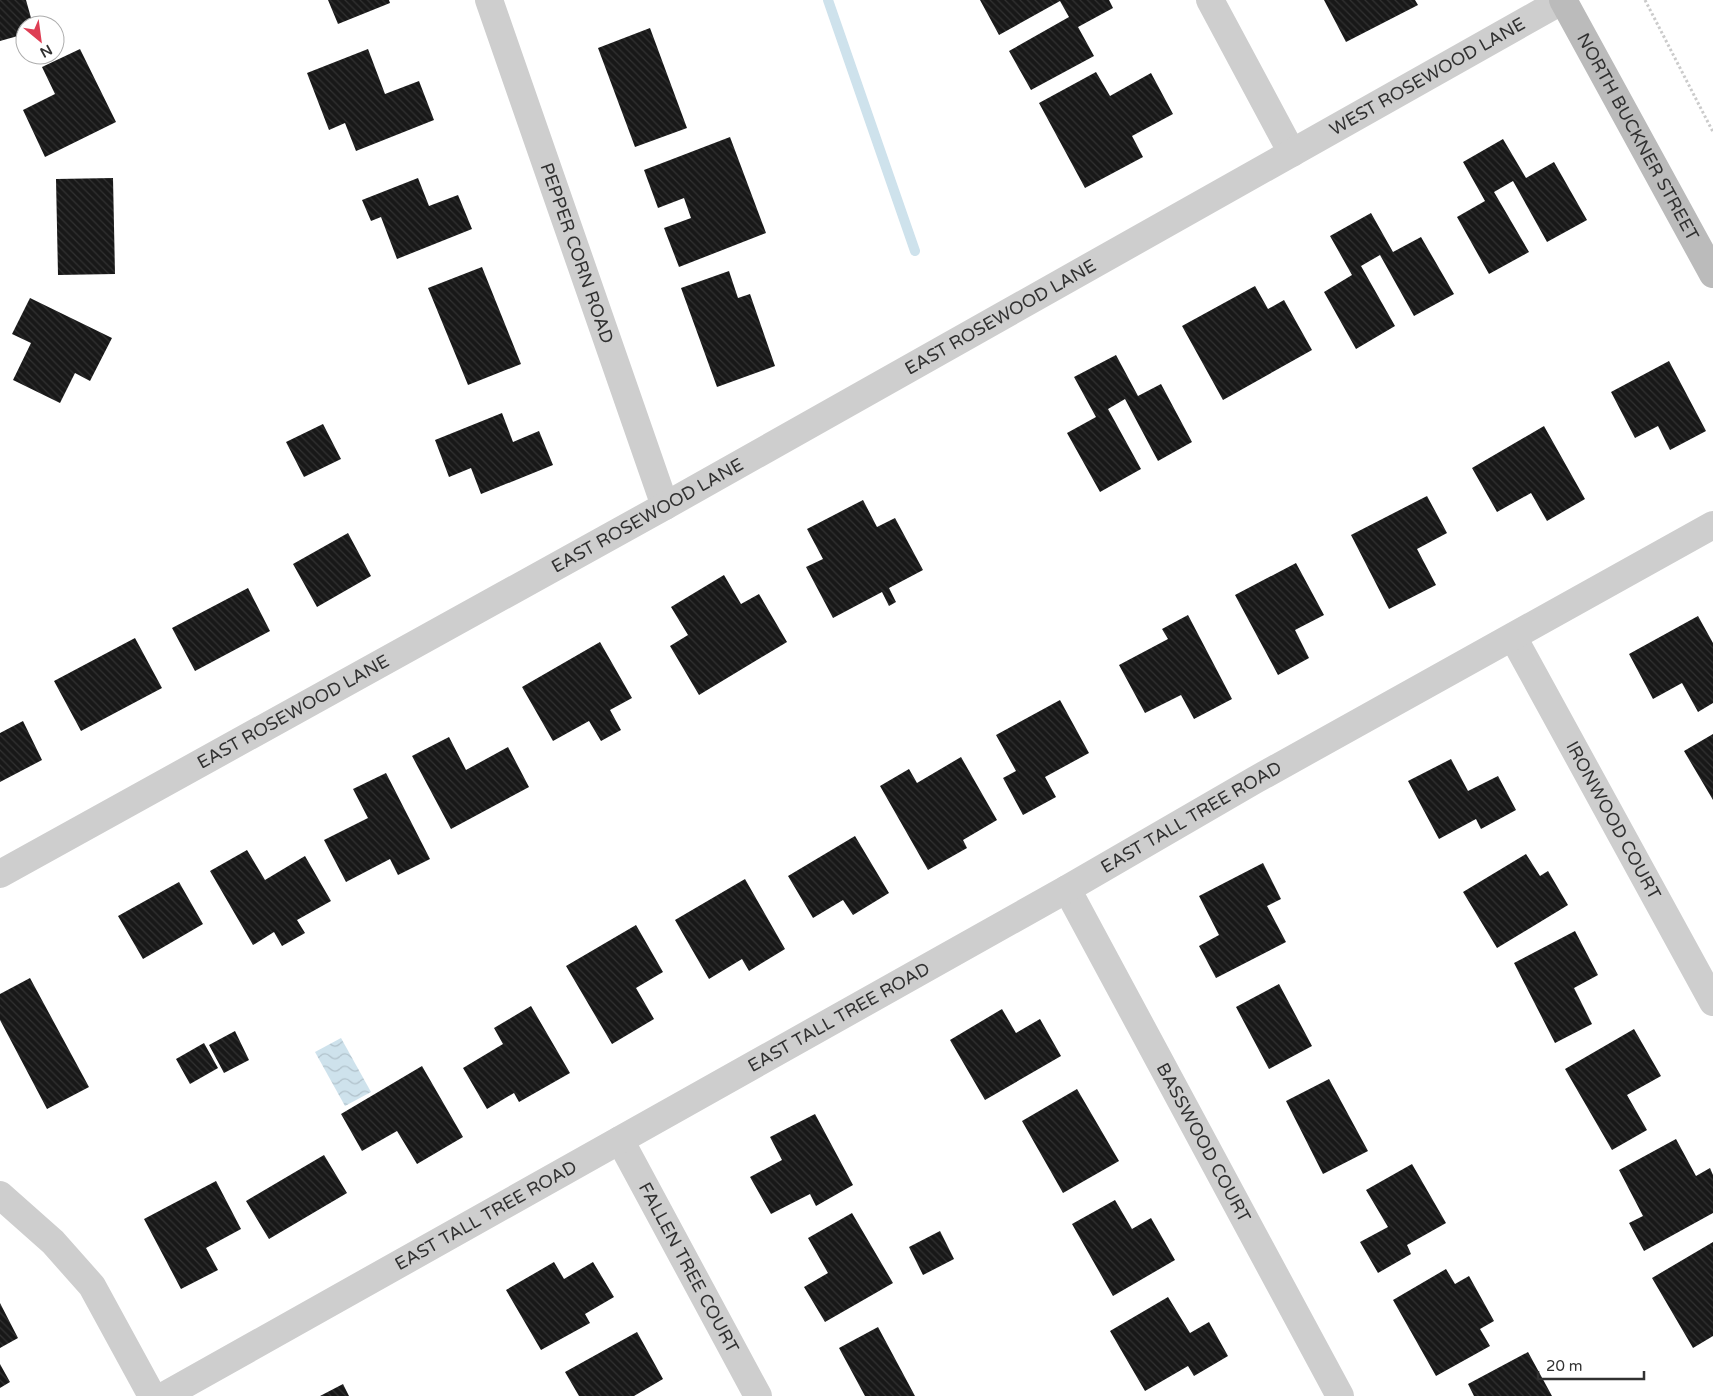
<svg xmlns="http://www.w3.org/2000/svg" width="1713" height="1396" font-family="'Varela Round',sans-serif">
	<defs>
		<pattern id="water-waves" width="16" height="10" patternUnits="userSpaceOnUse" patternTransform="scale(1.25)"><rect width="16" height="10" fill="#cee2ec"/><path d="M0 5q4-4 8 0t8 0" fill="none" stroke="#b1c2cb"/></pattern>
		<pattern id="building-back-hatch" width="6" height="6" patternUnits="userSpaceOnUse" patternTransform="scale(1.25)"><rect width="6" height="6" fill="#181818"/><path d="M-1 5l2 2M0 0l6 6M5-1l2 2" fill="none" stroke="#313131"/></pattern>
	</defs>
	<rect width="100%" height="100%" fill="#fff"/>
	<!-- water -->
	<path fill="url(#water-waves)" d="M341,1038L371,1092L345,1106L315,1052Z"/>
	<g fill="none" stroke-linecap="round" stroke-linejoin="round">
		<!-- stream -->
		<path stroke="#cee2ec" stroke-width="10" d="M828,0L915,251"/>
	</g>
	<!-- building -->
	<path fill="url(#building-back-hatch)" d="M0,0H26L33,25H25V34L0,41Z
		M328,0H389L390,3L338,24Z
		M980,0H1109L1113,8L1078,27L1094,56L1031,90L1009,51L1069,17L1060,1L999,35Z
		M1324,0H1415L1418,5L1346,42Z
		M650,28L687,128L635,147L598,48Z
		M80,49L116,122L45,157L23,110L55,94L42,67Z
		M368,49L385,94L419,81L434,120L356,151L345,123L329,130L307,73Z
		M1096,72L1110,96L1151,73L1173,114L1132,136L1143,157L1085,188L1039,103Z
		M730,137L766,233L679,267L664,228L691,218L684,198L658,208L644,170Z
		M1503,139L1526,178L1554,162L1587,220L1547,242L1513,181L1494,192L1529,252L1489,274L1457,217L1485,201L1463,162Z
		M113,178L115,274L58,275L56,179Z
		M418,178L429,206L458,195L472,229L397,259L381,217L371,221L362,200Z
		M1371,213L1393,252L1421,237L1454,294L1414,316L1380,255L1361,266L1395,326L1356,349L1324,292L1352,275L1330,236Z
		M482,267L521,364L468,385L428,288Z
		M729,271L738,298L750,294L775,366L717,387L681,288Z
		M1255,286L1268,309L1284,300L1312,350L1223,400L1182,326Z
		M30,298L112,338L90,381L75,373L60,403L13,380L31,343L12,334Z
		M1116,355L1138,396L1161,384L1192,442L1158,461L1125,399L1108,409L1141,469L1100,492L1067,433L1096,417L1074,377Z
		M1669,361L1706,431L1670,450L1658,426L1635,438L1611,392Z
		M502,413L513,442L539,431L553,465L481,494L471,468L449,477L435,440Z
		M323,424L341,459L304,477L286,442Z
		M1544,426L1585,499L1547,521L1531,493L1497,512L1472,468Z
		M1427,496L1447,533L1417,549L1436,585L1389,609L1351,535Z
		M863,500L877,527L895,518L923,570L889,588L896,602L889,606L882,592L833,618L806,567L823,559L807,529Z
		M348,533L371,576L317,607L293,564Z
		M1296,563L1324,615L1295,630L1309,658L1278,675L1235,595Z
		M724,575L741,604L759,594L787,642L699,695L670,646L688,635L671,607Z
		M248,588L270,631L195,671L172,628Z
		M1188,615L1232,699L1194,719L1181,695L1145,713L1119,665L1168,639L1162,629Z
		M1698,616L1713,643V703L1698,712L1682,683L1653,699L1629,654Z
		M135,638L162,688L81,731L54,681Z
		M600,642L632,698L610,710L621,730L601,741L589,721L553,741L522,687Z
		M1060,700L1089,753L1045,777L1056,797L1023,815L1003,778L1016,771L996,735Z
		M23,721L42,760L0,782V733Z
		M1713,734V800L1684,751Z
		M449,737L466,770L508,747L529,787L451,829L412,756Z
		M961,757L997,820L963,840L967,848L928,870L880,786L909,769L917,783Z
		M1451,759L1468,791L1498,776L1516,810L1481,829L1476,819L1439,839L1408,781Z
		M386,773L430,859L398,875L390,859L346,882L324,840L368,818L353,789Z
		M855,836L889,893L853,915L843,900L813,918L788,876Z
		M247,850L265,880L305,856L331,901L297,920L305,933L282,946L274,932L253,945L210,871Z
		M1526,854L1540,876L1548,871L1568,905L1497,948L1463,892Z
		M1263,863L1281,899L1267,906L1286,942L1216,978L1199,946L1219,935L1199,896Z
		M745,879L785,949L749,971L742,959L709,979L675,920Z
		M179,882L203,924L143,959L118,916Z
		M636,925L663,972L636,988L654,1019L612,1044L566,966Z
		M1575,931L1598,975L1574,988L1592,1024L1555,1043L1514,963Z
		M30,978L89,1087L47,1109L0,1020V994Z
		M1279,984L1312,1046L1269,1069L1236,1007Z
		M531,1006L570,1073L519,1102L514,1093L487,1109L463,1068L503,1044L494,1028Z
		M1002,1009L1016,1033L1040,1019L1061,1056L985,1100L950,1040Z
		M1634,1029L1661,1076L1627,1095L1647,1130L1612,1150L1565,1069Z
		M235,1031L249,1060L224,1073L209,1045Z
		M204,1043L218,1068L190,1084L176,1059Z
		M422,1066L463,1137L417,1164L397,1131L362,1151L341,1114Z
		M1329,1079L1368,1151L1323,1174L1286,1101Z
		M1077,1089L1119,1161L1063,1193L1022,1121Z
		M815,1114L853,1185L816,1206L810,1194L771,1214L750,1177L782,1160L770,1137Z
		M1676,1139L1696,1176L1710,1168L1713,1175V1213L1644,1251L1629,1223L1643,1216L1619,1170Z
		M324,1155L347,1193L269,1239L246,1201Z
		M1412,1164L1446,1223L1407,1245L1411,1254L1378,1273L1360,1242L1388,1227L1366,1190Z
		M216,1181L241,1229L206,1248L218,1270L181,1289L144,1219Z
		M1115,1200L1132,1229L1151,1218L1175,1260L1113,1296L1072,1224Z
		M852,1213L893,1283L825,1322L804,1287L828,1273L808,1238Z
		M940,1231L954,1259L923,1275L909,1247Z
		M1713,1242V1336L1693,1348L1652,1278Z
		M554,1262L564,1279L593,1262L614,1297L585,1314L590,1323L541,1350L506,1290Z
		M1446,1269L1455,1284L1469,1276L1494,1321L1480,1329L1490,1346L1436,1376L1393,1300Z
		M1168,1297L1190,1333L1209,1322L1228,1356L1194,1376L1188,1366L1145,1391L1110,1331Z
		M0,1303L18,1338L0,1348Z
		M878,1327L915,1396H865L839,1348Z
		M637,1332L663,1379L634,1396H579L565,1372Z
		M1528,1352L1552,1396H1474L1468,1384Z
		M0,1364L10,1382L0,1388Z
		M343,1384L349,1396H320Z"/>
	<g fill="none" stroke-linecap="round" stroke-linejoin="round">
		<!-- path -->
		<path stroke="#cbcbcb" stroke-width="3" stroke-dasharray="2.5 2.5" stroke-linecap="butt" d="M1645,0L1713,132"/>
		<!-- street -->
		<g stroke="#cecece" stroke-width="28">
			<path id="s1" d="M489,0L665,506"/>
			<path d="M1210,0L1292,153"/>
			<path id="s2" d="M1513,637L1713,1002"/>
			<path id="s3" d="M0,874L665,506L1563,0"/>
			<path id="s4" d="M1067,889L1340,1396"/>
			<path id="s5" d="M620,1140L758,1396"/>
			<path d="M0,1195L53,1242L92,1286L152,1396"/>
			<path id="s6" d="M164,1396L1067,889L1255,780L1713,525"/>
		</g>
		<!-- secondary -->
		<path stroke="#bbb" stroke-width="28" id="s7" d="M1563,0L1713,274"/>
	</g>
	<g text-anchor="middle" stroke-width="5" stroke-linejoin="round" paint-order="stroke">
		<!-- street labels -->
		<g font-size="18" fill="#313131" stroke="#fff">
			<text dy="6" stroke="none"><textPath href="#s3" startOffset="1635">WEST ROSEWOOD LANE</textPath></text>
			<text dy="6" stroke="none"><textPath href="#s7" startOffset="156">NORTH BUCKNER STREET</textPath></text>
			<text dy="6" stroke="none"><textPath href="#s1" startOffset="268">PEPPER CORN ROAD</textPath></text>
			<text dy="6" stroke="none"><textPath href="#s3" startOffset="1145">EAST ROSEWOOD LANE</textPath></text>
			<text dy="6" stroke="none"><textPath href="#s3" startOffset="740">EAST ROSEWOOD LANE</textPath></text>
			<text dy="6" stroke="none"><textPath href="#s3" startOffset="335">EAST ROSEWOOD LANE</textPath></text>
			<text dy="6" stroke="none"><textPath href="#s6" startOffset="1179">EAST TALL TREE ROAD</textPath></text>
			<text dy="6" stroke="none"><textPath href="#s2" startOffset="209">IRONWOOD COURT</textPath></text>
			<text dy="6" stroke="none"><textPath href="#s6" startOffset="774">EAST TALL TREE ROAD</textPath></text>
			<text dy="6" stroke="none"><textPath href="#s4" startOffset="288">BASSWOOD COURT</textPath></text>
			<text dy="6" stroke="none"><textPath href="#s6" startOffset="369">EAST TALL TREE ROAD</textPath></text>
			<text dy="6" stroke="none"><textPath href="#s5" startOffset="145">FALLEN TREE COURT</textPath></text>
		</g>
	</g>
	<!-- north arrow -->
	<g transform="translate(40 40) rotate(151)"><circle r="24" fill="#ffffff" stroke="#adadad"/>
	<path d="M0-4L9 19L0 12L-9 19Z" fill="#de3e54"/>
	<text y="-8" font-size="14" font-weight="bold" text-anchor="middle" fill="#313131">N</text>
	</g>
	<!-- scale -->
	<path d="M1538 1371v8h106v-8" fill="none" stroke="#313131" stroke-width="2.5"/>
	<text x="1546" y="1371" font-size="15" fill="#313131" stroke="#ffffff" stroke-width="4" paint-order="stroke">20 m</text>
</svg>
